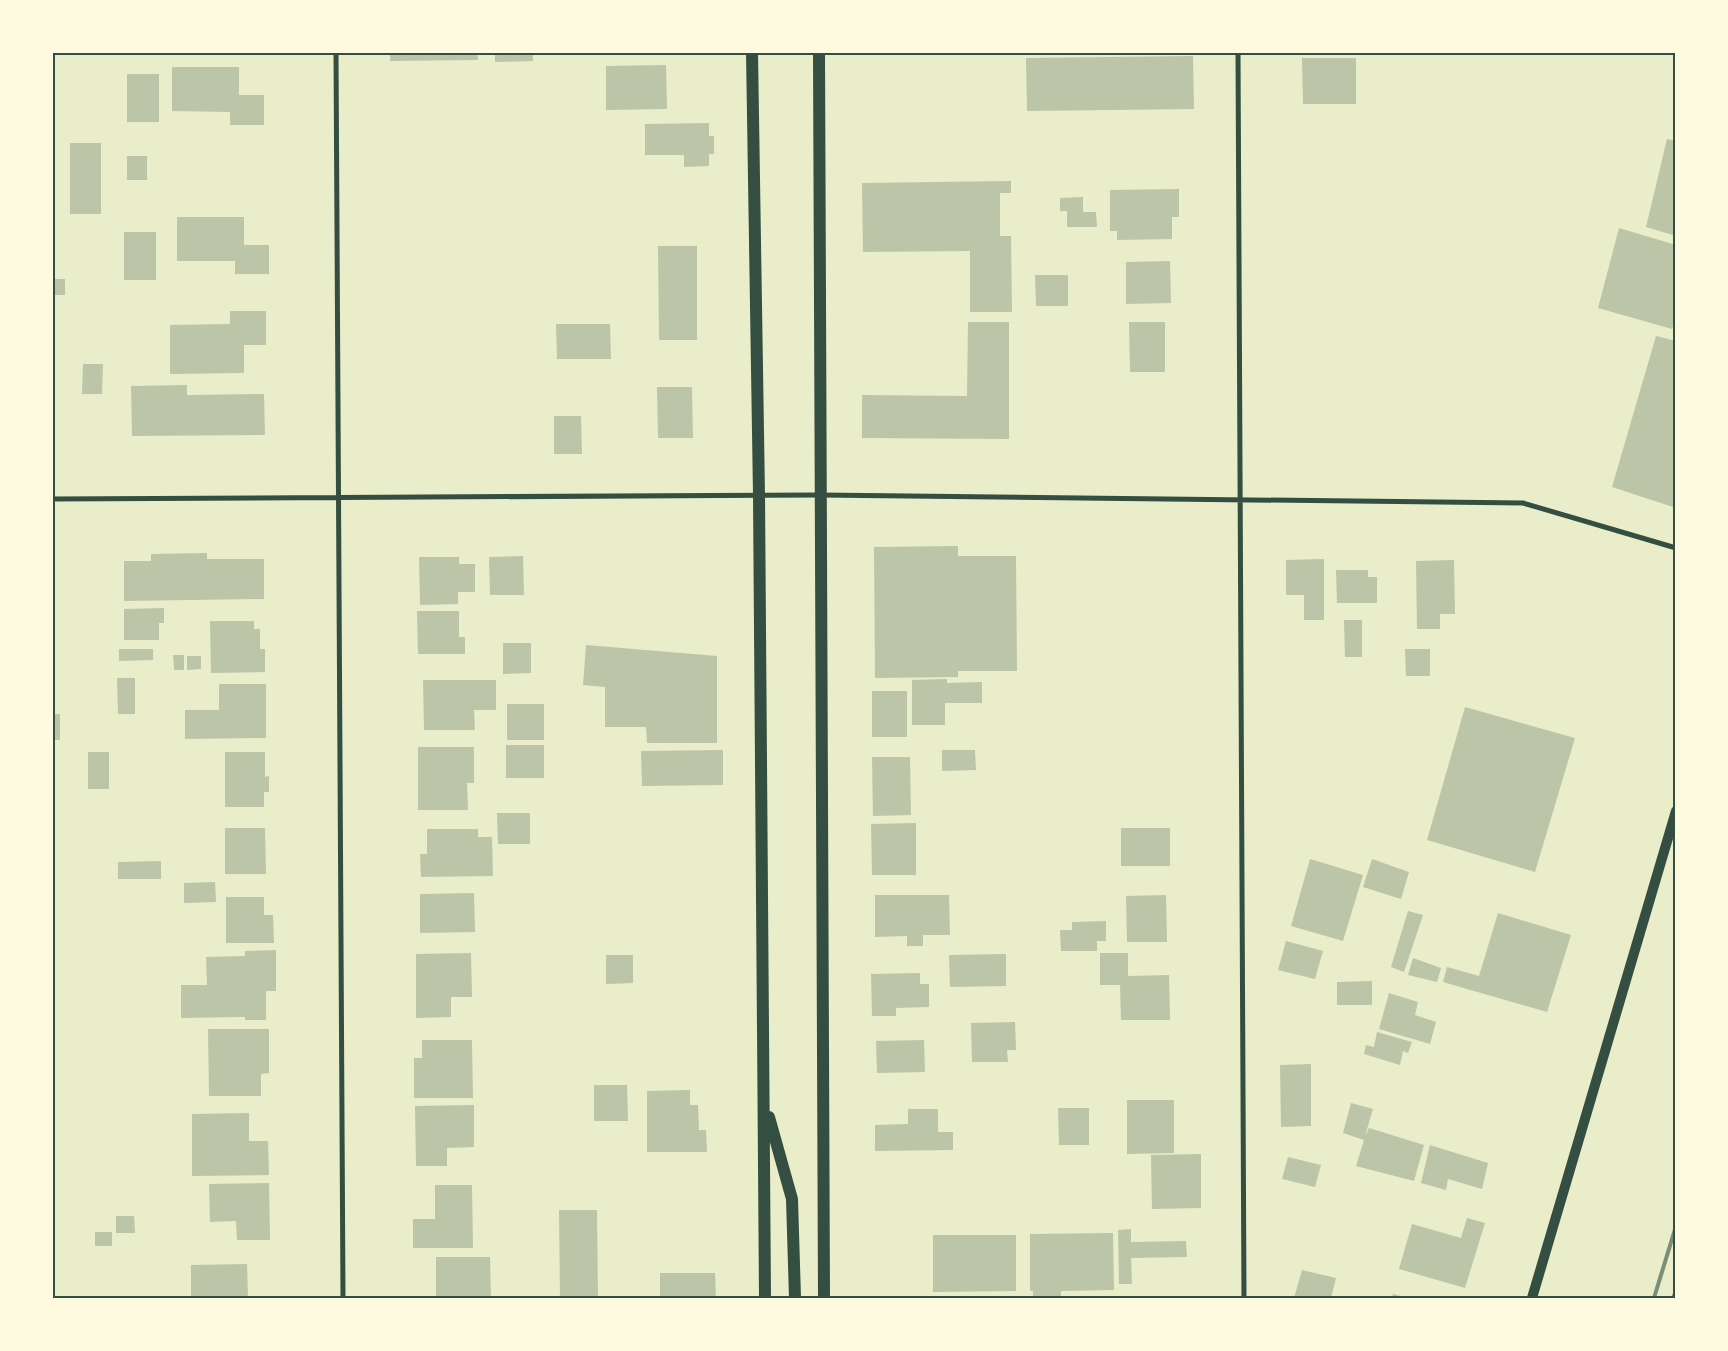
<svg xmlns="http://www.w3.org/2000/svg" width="1728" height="1351" font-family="Arial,sans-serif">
	<rect width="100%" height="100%" fill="#e9edc9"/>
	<!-- building -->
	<path fill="#bcc5a7" d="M390,52H477L478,60L390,61Z
		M495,52H533V61L495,62Z
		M1193,56L1194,109L1027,111L1026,58Z
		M1302,58H1356V104H1303Z
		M666,65L667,109L606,110V66Z
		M172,67H239V95H264V125H230V112L172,111Z
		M127,74H159V122H127Z
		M709,123V136H714V154H709V166L684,167V155H645V124Z
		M1667,139L1676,141V236L1646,227Z
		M70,143H101V214H70Z
		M127,156H147V180H127Z
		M1011,181V193H1000V236H1011L1012,312H970V251L863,252L862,183Z
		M1179,189V217H1172V239L1117,240V231H1110V190Z
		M1083,197V212H1096L1097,227H1067V211H1060V198Z
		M177,217H244V245H269V274H235V261H177Z
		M1619,228L1676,245V317L1672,329L1598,308Z
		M124,232H156V280H124Z
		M658,246H697V340H659Z
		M1170,261L1171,303L1126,304V262Z
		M1035,275H1068V306H1036Z
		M52,279H65V295H52Z
		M230,311H266V345H244V373L170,374V325L230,324Z
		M968,322H1009V439L862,438V395L967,396Z
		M1129,322H1165V372H1130Z
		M556,324H610L611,359H557Z
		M1656,336L1676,341V508L1612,487Z
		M83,364H103L102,394H82Z
		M187,385V395L264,394L265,435L132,436L131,386Z
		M657,387H692L693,438H658Z
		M554,416H581L582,454H554Z
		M958,546V556H1016L1017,671H958V677L875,678L874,547Z
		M207,553V559H264V599L124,601V561H151V554Z
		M523,556L524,595H490L489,557Z
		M419,557H459V564H475V592H458V604L420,605Z
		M1324,559V620H1304V595H1286V560Z
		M1454,560L1455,614H1440V629H1417L1416,561Z
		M1336,570H1368V577H1377V603H1337Z
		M164,608V623H159V640H124V609Z
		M417,611H459V637H465V654H418Z
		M1344,620H1362V657H1345Z
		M210,621H254V629H260V649H265V672L211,673Z
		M503,643H531V673L503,674Z
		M586,645L717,656V743H647L646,727H605V687L583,685Z
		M119,649H153V660L119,661Z
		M1405,649H1430V676H1406Z
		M173,655H184V670H174Z
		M187,656H201V669L187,670Z
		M117,678H135V714H118Z
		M947,679V683L982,682V703H945V725H912V680Z
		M423,680H496V710H474L475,730H424Z
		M219,684H266V738L185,739V710H219Z
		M872,691H907V737H872Z
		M507,704H544V740H507Z
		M1465,707L1575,738L1535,872L1427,840Z
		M52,714H60V740H52Z
		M506,745H544V778H506Z
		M418,747H474V783H467L468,810H418Z
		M723,750V785L642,786L641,751Z
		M942,750H975L976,770L942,771Z
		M88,752H109V789H88Z
		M225,752H265V777L269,776V792H264V807H225Z
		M872,757H910L911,815L873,816Z
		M497,813H530V844H498Z
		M916,823V875H872L871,824Z
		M225,828H265L266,874H225Z
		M1121,828H1170V866H1121Z
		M427,829H478V837H492L493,876L421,877L420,854H427Z
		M1310,859L1363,875L1343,941L1291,926Z
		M1372,859L1409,872L1401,899L1363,887Z
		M161,861V879H118V862Z
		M215,882L216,902L184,903V883Z
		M474,893L475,932L420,933V894Z
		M875,895H949L950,935H923V946H907V936L875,937Z
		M1166,895L1167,942H1127L1126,896Z
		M226,897H264V915H273L274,943H226Z
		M1408,911L1423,915L1404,972L1391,967Z
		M1498,913L1571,935L1547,1012L1443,982L1447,967L1479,976Z
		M1106,921V941H1097V951H1061L1060,930H1072V922Z
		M1286,941L1323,951L1315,979L1278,970Z
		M276,950V991H266V1020H245V1017L181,1018V985H207L206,957L245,956V951Z
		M471,953L472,997H451V1017L416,1018V954Z
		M1100,953H1128V976L1169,975L1170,1020H1121L1120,985H1100Z
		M1006,954V986L950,987L949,955Z
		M606,955H633V983L606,984Z
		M1413,958L1441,968L1437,982L1408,975Z
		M920,973V984H929V1007L896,1008V1016H872L871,974Z
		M1372,981V1005H1337V982Z
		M1389,993L1418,1002L1415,1015L1436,1022L1430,1044L1379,1029Z
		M1015,1022L1016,1050H1007L1008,1062H972L971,1023Z
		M208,1029H269V1073L261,1074V1096H209Z
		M1377,1032L1412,1042L1408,1053L1403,1051L1400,1065L1364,1054L1366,1045L1374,1047Z
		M422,1040H472L473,1098H414V1058H422Z
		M924,1040L925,1072L877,1073L876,1041Z
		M1311,1064V1126L1281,1127L1280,1065Z
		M594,1085H627L628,1121H594Z
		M690,1090V1105H698L699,1130H706L707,1152H647V1091Z
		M1127,1100H1174V1153L1127,1154Z
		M1351,1103L1373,1109L1365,1136L1369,1128L1424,1145L1414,1181L1356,1166L1364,1140L1343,1133Z
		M474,1105V1147L447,1148V1166H416L415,1106Z
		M1058,1108H1089V1145H1059Z
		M908,1109H938V1132H953V1150L875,1151V1125L908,1124Z
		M249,1113V1141H268L269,1175L192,1176V1114Z
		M1430,1145L1488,1163L1482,1189L1448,1179L1446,1190L1421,1183Z
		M1201,1154V1208L1152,1209L1151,1155Z
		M1288,1157L1321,1165L1315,1187L1282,1179Z
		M269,1183L270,1240H237L236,1221L210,1222L209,1184Z
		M435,1185H472L473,1248H413V1219H435Z
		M559,1210H597L598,1298H560Z
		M116,1216H134L135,1233H116Z
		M1467,1218L1485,1223L1465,1288L1399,1269L1412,1224L1461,1238Z
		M1131,1229V1242L1186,1241L1187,1257L1131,1258L1132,1284H1119L1118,1230Z
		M95,1232H112V1246H95Z
		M1113,1233L1114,1290L1061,1291V1298H1033V1291H1030V1234Z
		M933,1235H1016V1291L933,1292Z
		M436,1257H490L491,1298H436Z
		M247,1264L248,1298H191V1265Z
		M1302,1270L1336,1278L1331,1298H1294Z
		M660,1273H715L716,1298H660Z
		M1393,1294L1408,1298H1392Z"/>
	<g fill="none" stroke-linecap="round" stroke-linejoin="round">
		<!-- minor -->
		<path stroke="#344e41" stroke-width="5" d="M336,52L343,1298
			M1238,52L1244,1298
			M52,499L820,495L1523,503L1676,548"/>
		<!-- secondary -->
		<path stroke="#344e41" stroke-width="10" d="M1532,1298L1676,811"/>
		<!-- primary -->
		<path stroke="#344e41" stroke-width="12" d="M752,52L759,495L765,1298
			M819,52L824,1298
			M769,1117L792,1199L795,1298"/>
		<!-- rail -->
		<path stroke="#7c8e77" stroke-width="4" d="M1654,1298L1676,1226
			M1673,1298L1676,1291"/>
	</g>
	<!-- border -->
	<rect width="1728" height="1351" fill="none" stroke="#fefae0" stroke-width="108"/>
	<rect x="54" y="54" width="1620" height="1243" fill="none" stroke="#344e41" stroke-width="2"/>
</svg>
